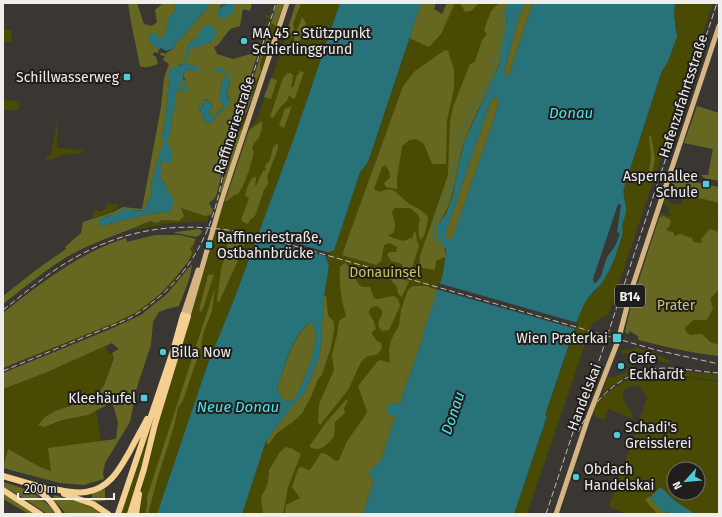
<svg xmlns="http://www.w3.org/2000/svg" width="722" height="517" font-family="'Fira Sans',sans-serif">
	<rect width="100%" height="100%" fill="#3a3733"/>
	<!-- green -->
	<path fill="#494a03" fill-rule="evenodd" d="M296,3H340L295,135L233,302L207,366L157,514H139L141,494L147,463L157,425L180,351L214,232L249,130L258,117L270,80L273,76Z
		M421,3H436L434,9L442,14L447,3H508L446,249L443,274L363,514H242L266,441L324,296L329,266L327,258L330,253L328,252L335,248L360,172L368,162Z
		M675,3H713L608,316H604L592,324L590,330L527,514H514L547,416H545L578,318C582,311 584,302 589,296C591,294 594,292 596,290C608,276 619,251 622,234C623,232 622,230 621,228C621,221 626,214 626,207C626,200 622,195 624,188L661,73L675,42L677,32L674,15Z
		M272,7H273L257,56L254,53L268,18L265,17V15H269Z
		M277,22V25L252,98L254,84L261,72L260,65L262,57L266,53V46L270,42L271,33L267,36L271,23L276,26Z
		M3,29L11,30L12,42H3Z
		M250,87L241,116L246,114L243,130H239L226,168L227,159Z
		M3,100L18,101L20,104L19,109L16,110H3Z
		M58,117L57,148L83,150L81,153L64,155L46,161L45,158L51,155Z
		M685,193L716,203H719V212L717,222L719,223V227L715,229H719V356C692,352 665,347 639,340L638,339L639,337L630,331L628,334L625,332L633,296H635L634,295L659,218L661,213L670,216L671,214L667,213L669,211V207L664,205L665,199L668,200V202L675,205L676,203L681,205Z
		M108,202L111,204L119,205V207L111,212L93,218L94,210L101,211L105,209Z
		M181,208L205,216L207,215L209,217L207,222C181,221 155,225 129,231L150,221L157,223L162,220L179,221Z
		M193,245L194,249L196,250L174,282L153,301L141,311L113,325L3,369L114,323L159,295L188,262L190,249Z
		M107,345L106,348L110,354L112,353L114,357C109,369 106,383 99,393C92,403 68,406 56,411C52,412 48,415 45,417L54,424C68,418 83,418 96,410L101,441L85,444L51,471L40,467L8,449L3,467V389L45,373Z
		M635,347L655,353L673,363L661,362L659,359L647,356L644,358L620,352L622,350L635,349Z
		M628,366L631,367L629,371L631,374L610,387L602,394L608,376L610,378L625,373L629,368Z
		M670,370L719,375V381L671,374L655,377L671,375L719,382V514H626L609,507L647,398L646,397C643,381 622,383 623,397C623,405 632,409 633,417L631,418L608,409L604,420L595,416V413L593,414L596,404L603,396H604C623,380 644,371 670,370ZM674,469H698V493H674Z
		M168,376L137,487L128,514H120Z"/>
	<!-- forest -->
	<path fill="#666822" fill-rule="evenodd" d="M128,3H137L144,24L152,26L157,22L155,10L162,4V3H174L176,6L175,11L168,18L169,27L166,29L165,33L162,40L158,37L149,41L159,50L158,53L154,52L153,55L156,57L158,64C152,66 145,69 140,66L131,22Z
		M211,3H228L221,5L217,15L235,5L232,3H252L250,11L243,9L240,26L230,29L218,45L214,47L217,54L233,59L254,53L257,56L230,138L217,193L215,198L209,203L213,210L211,215L205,216L181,208L184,216L179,221L162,220L157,223L150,221C124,233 95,241 70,255C46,269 25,287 3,304V296L36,270L66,249L65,247L81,233L83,222L113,212L123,207L142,209L161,107L164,78L169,64L163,60L165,56L160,55L161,52L165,54L174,48L176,42L181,39L182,36L184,35ZM198,35L211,42L189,49L186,54L188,44L195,39ZM186,59V64L189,65H194L197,71L188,69L183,74L185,80L179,85L180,88L187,91L178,90L176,94V104L173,110L170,134L168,138V144L163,161H162L160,165V177L164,182L172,204L171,211L144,215L101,226L106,216C115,216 122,211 130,210C135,209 139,211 144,210C148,204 150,197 152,190C152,187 151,184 152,181C156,167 158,154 165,142L162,137L166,116L169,81L179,65L184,64ZM225,71L230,83L227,90L229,99L224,109L210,123L205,122L198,105H205L204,100L206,99L213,105L209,113L211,116L215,115L224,106L223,103L220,101L221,83L226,78L227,75L224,72H221Z
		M277,3H284L276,26L271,23Z
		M296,3H301L293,24L294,29L292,35L286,34Z
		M421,3H436L434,9L442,14L447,3H455L441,34L429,47L409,38Z
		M460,3H479L471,11L465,12Z
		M499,3H508L504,15L507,18C505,33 503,53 498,67C488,92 474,115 465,140C454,169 458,198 438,224C440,234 446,247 445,257L436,261L435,270L419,267L420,256L448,175L450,122L453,107L470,64L475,62L482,40L487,34L484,30L491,11Z
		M525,3H533L509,75L505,76L504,72L519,16Z
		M302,17L306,23L298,46L292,44Z
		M271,33L272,36L270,42L266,46L267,53L262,57L260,65L261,72L254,84L252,98L246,114L241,116L267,36Z
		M445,50L448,51L454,70V88L447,121L446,164H432L424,144L416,139L410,140L402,146L397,179V189L386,187L384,183L390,178L389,171L385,165L382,167L374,189L380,192C395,185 397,195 407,202C414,208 423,209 428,217C427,225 426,234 421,240C417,234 418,227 420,220L418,215L410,208H395L392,212L395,225L394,232L388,236L403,241L411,238L412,239L414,232H416L417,241L419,246L411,271L404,270L402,264L391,261L387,255L389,252H396L397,247L390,243L384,245L381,261L376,265L342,255L403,86L415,71Z
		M300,71L304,72L295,98L293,99L289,95L287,101L281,106L273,118L270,117L283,78L288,73H291L293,76L291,88L294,86L296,77Z
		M271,78L277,80L271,99L264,97Z
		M497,96L499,101L494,120L452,240L446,238V232L491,100Z
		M292,106L284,128L279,125L285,109Z
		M697,106L719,113L718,117H719V181L704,178L701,175H708L713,149L684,143Z
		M262,121C263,128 260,139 254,143L252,149L254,151C251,165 246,183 238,194L234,195L227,201H225L249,130Z
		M239,130H243L222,193H220L226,168Z
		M649,135L651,136L655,158L651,178L649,179H648L651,157Z
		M278,143V149L267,177L268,180V184L264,190L255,216L250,220L248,224L243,222L241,219L249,199L245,195L248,185L252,178L256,177V180L255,185L256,186L263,171L266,170L265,166L270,160L273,147Z
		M675,178L719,187V203L695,197L672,189V180Z
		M663,216L671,220L669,227L666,229L668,231L673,232L675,236L680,234L692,238L693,242L701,243L702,242L701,239L710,229L719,232V289L710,299L713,308L707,320H693L685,328L686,332L690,335L702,334L710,342L719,345V356C692,353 665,347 639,340L638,339L639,337L630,331L628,334L625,332L633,296L635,295H634L659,218Z
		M199,229L202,231L200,235L196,237L175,233V232Z
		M155,235H180L196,239L193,245L190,249L192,253L188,262L171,282L159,295L135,313L114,323L3,368V313C41,283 79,253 126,238L127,242Z
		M232,236L245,241L241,254L219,302L217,301L221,269L228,248L226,243Z
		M345,263C356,271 353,280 362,287H370L374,298L377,299L394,296L398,299L400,306L389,330L383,331L381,330C374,321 383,319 382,311C380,308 377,305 373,307C365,310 371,316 373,320C375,322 375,327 376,329L372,332V334L377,341L381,343L382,348L378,354L366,357L361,362L348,390L320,425L318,422L319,404L334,370L332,355L337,335L339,321L346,316C341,299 339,284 340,266Z
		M192,264L190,277L179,306L167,309L159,312L153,322L151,345L137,387L130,422L105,463L103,473L104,479L84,485L60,483L3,468L8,449L40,467L51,471L48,448L116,439L118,422L113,405H107L88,415L63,420L44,427L38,425L45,417L55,411L95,398L104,385L114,358L112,353L119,349L112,343L45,373L3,389V373L113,328L141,315L167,294Z
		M214,274L202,312L199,310L208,275Z
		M392,277L409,281L402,297L398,294L397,287L390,279Z
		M413,286H426L438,290L424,330V334L400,403L390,404L392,415H394L395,418L381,460L369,472L370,476L373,477L374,480L363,514H285L286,505L300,498L292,487L298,469L301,467L309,470H310L321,453L326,454L336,461L339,460L347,441L365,416L367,411L358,386L378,361L381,360L387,362H390L389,350L391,340L399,325L401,310L406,295L409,289Z
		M215,288L212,311L203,334L201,348L183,400L178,408L174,426L157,480L148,514H145L147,507V497Z
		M324,296H326L328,315L334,322V330L331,347L322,375L318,379L311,397L303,412L294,421L276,434L269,444H268L266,441L292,406L305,392L320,355Z
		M310,323H312C323,341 303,382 294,400L285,401L281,397L277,389C283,371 294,332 310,323Z
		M346,400H348L344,408L345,413L335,422L334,437C327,444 321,453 310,447V445L328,420Z
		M286,447L291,448L301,454L288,487L283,514H263L261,497L265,490L268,482L269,470L280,452Z
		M3,482C25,488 42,495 56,514H47L25,499L3,486Z
		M105,489V501L92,502V494Z
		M3,492L36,514H29L3,499Z
		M54,495C67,499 92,504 101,514H66L53,499Z
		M651,496L654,503L667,514H658L650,506L645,499Z"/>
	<!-- water -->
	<path fill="#277379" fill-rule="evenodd" d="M174,3H211L184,35L182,36L181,39L176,42L174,48L166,51L161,48L159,50L149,41V34L156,33L158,37L162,39L165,33L166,29L169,27L167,25L168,18L175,11L176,6Z
		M228,3H232L235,5L232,14L228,15L226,18L222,19L217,15C220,6 221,7 228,3Z
		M340,3H421L368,162L360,172L337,242L334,250L327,253L326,257L329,266L324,296L320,355L305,392L292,406L266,441L242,514H157L207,366L233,302L295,135ZM310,323H312C323,341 303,382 294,400L286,401L281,397L277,389C283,371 293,332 310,323Z
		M508,3H525L519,16L504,72L505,76L509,75L533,3H675L674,15L677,37L668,61L661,73L624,188C622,196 627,204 626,212C625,219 620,225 623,232C618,250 612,269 601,284C597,289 591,293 588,298C583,304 582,311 578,318L545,415L547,416L514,514H363L374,480L373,477L370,476L369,472L381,460L395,418L394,415L391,416L386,410L390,404L400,403L424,334V330L443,274L446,249L438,239V224L446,214L453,195L459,163L465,140L499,65L507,19L504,15ZM497,96L499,101L494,120L452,239L446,238V232L491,100ZM618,204L621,205L617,232L620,234L615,246L607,257L601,276L596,283H594L593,279Z
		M213,25V28L216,31V36L211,42L189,50L186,64L198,66L199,70L197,71L188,69L183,74L184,83L180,84V88L182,89L183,85L185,84L188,87V90L187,91L178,90L176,94V104L173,110L170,134L168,139V144L172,150V160L170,163H167L162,161L160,165L162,169L160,177C167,185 166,192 174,199L171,211L144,215L101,226L99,224L98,221C103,216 107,217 113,215C117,214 120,210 124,209C131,208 137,212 144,210C148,204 150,197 152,190C152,187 151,184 152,181C156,167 158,155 164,142L162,137L166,116L169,81L168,76L172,68L184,64L188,44L195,39L204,26Z
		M218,67L222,68L230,77L229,88L227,90L229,103L224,109L210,123L205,122L198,105L199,104L203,106L204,105L205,99L213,105L209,113L211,116L215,115L224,106L223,103L219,102C222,94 218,82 226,78V75L224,72H221L220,73L217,72L216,69Z
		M661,487L675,501L695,514C677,514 658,517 651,496Z"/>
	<!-- pier -->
	<path fill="#3a3733" d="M256,232L330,253L329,257L255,237Z
		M438,283L578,323L576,329L436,289Z"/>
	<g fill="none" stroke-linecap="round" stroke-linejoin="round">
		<!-- stream -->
		<path stroke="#277379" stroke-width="1" d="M439,247L435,239L434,231L435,223L442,203L448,194L460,135L490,77L502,36L501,30L503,20L507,19"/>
		<!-- major -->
		<path stroke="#d5b682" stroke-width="5" d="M183,315L198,270
			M188,316L221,202L287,3
			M556,514L588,418L618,341L631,291L719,26"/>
		<!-- highway -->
		<path stroke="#f4cf8f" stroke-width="6" d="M3,476L51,490
			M27,484C41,491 52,500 59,514
			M49,488C61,490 73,494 86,492C110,489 120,468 131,449C136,439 142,429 147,419
			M3,490L40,514
			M64,494L93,504L108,514
			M118,514L173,351L183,315
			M130,514L144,469L155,424L188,316
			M136,514L139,494"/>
		<!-- rail -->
		<path stroke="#bfbcba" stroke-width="1" stroke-dasharray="6 3" stroke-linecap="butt" d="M3,310C24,294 44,276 66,263C129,224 190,220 260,236L656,350L719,364
			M3,371L128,319C174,293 204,252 217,201C222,183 224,163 230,145C245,98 261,50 276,3
			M578,432C596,395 626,367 670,368C686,369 703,372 719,373
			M546,514L579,414L599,361L717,3"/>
	</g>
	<!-- markers -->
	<g fill="#52cbd8" stroke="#201e1c" stroke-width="1.5">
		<circle cx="244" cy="41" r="4"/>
		<rect x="123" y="73" width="8" height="8" rx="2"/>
		<rect x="702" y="180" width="8" height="8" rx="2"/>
		<rect x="205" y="241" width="8" height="8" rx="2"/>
		<rect x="612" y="333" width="10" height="10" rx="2"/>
		<circle cx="163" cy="352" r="4"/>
		<circle cx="621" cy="366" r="4"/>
		<rect x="140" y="394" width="8" height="8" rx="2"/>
		<circle cx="617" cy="435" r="4"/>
		<circle cx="576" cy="477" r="4"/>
	</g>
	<g text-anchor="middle" stroke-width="4" stroke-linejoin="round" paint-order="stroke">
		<!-- shield labels -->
		<rect fill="#201e1c" stroke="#b2b0ae" stroke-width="1" x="615" y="285" width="30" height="22" rx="3"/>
		<g font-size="13" font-weight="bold" fill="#f0eeec">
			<text x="630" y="301">B14</text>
		</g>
		<!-- poi labels -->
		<g font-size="14" fill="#f0eeec" stroke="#201e1c" text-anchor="start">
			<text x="252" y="38">MA 45 - Stützpunkt<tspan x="252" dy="16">Schierlinggrund</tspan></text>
			<text x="119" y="82" text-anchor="end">Schillwasserweg</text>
			<text x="698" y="181" text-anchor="end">Aspernallee<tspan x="698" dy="16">Schule</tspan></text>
			<text x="217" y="242">Raffineriestraße,<tspan x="217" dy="16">Ostbahnbrücke</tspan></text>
			<text x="608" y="343" text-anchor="end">Wien Praterkai</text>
			<text x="171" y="357">Billa Now</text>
			<text x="629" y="363">Cafe<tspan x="629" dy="16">Eckhardt</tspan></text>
			<text x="136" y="403" text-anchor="end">Kleehäufel</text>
			<text x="625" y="432">Schadi's<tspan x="625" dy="16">Greisslerei</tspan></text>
			<text x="584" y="474">Obdach<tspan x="584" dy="16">Handelskai</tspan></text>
		</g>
		<!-- street labels -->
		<g font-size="14" fill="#f0eeec" stroke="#201e1c">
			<text transform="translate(683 96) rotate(-72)" y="5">Hafenzufahrtsstraße</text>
			<text transform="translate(234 125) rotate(-72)" y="5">Raffineriestraße</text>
			<text transform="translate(584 397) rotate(-69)" y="5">Handelskai</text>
		</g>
		<!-- park labels -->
		<g font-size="14" fill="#c3c564" stroke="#201e1c">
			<text x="385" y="277">Donauinsel</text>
			<text x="676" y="310">Prater</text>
		</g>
		<!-- water labels -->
		<g font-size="15" font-style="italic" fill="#50e0eb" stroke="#201e1c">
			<text x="571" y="118">Donau</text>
			<text x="238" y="412">Neue Donau</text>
			<text transform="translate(453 413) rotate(-71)" y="5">Donau</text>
		</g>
	</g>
	<!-- border -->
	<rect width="722" height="517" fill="none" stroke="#f0eeec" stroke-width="8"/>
	<!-- north arrow -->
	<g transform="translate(686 481) rotate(243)"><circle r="19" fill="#201e1c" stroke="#73716f"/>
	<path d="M0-3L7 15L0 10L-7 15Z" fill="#52cbd8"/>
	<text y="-6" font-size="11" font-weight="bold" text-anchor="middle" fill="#f0eeec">N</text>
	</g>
	<!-- scale -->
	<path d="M18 493v6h96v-6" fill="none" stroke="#f0eeec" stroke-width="2"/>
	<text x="24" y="493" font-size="12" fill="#f0eeec" stroke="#201e1c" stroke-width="3" paint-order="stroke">200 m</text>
</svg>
